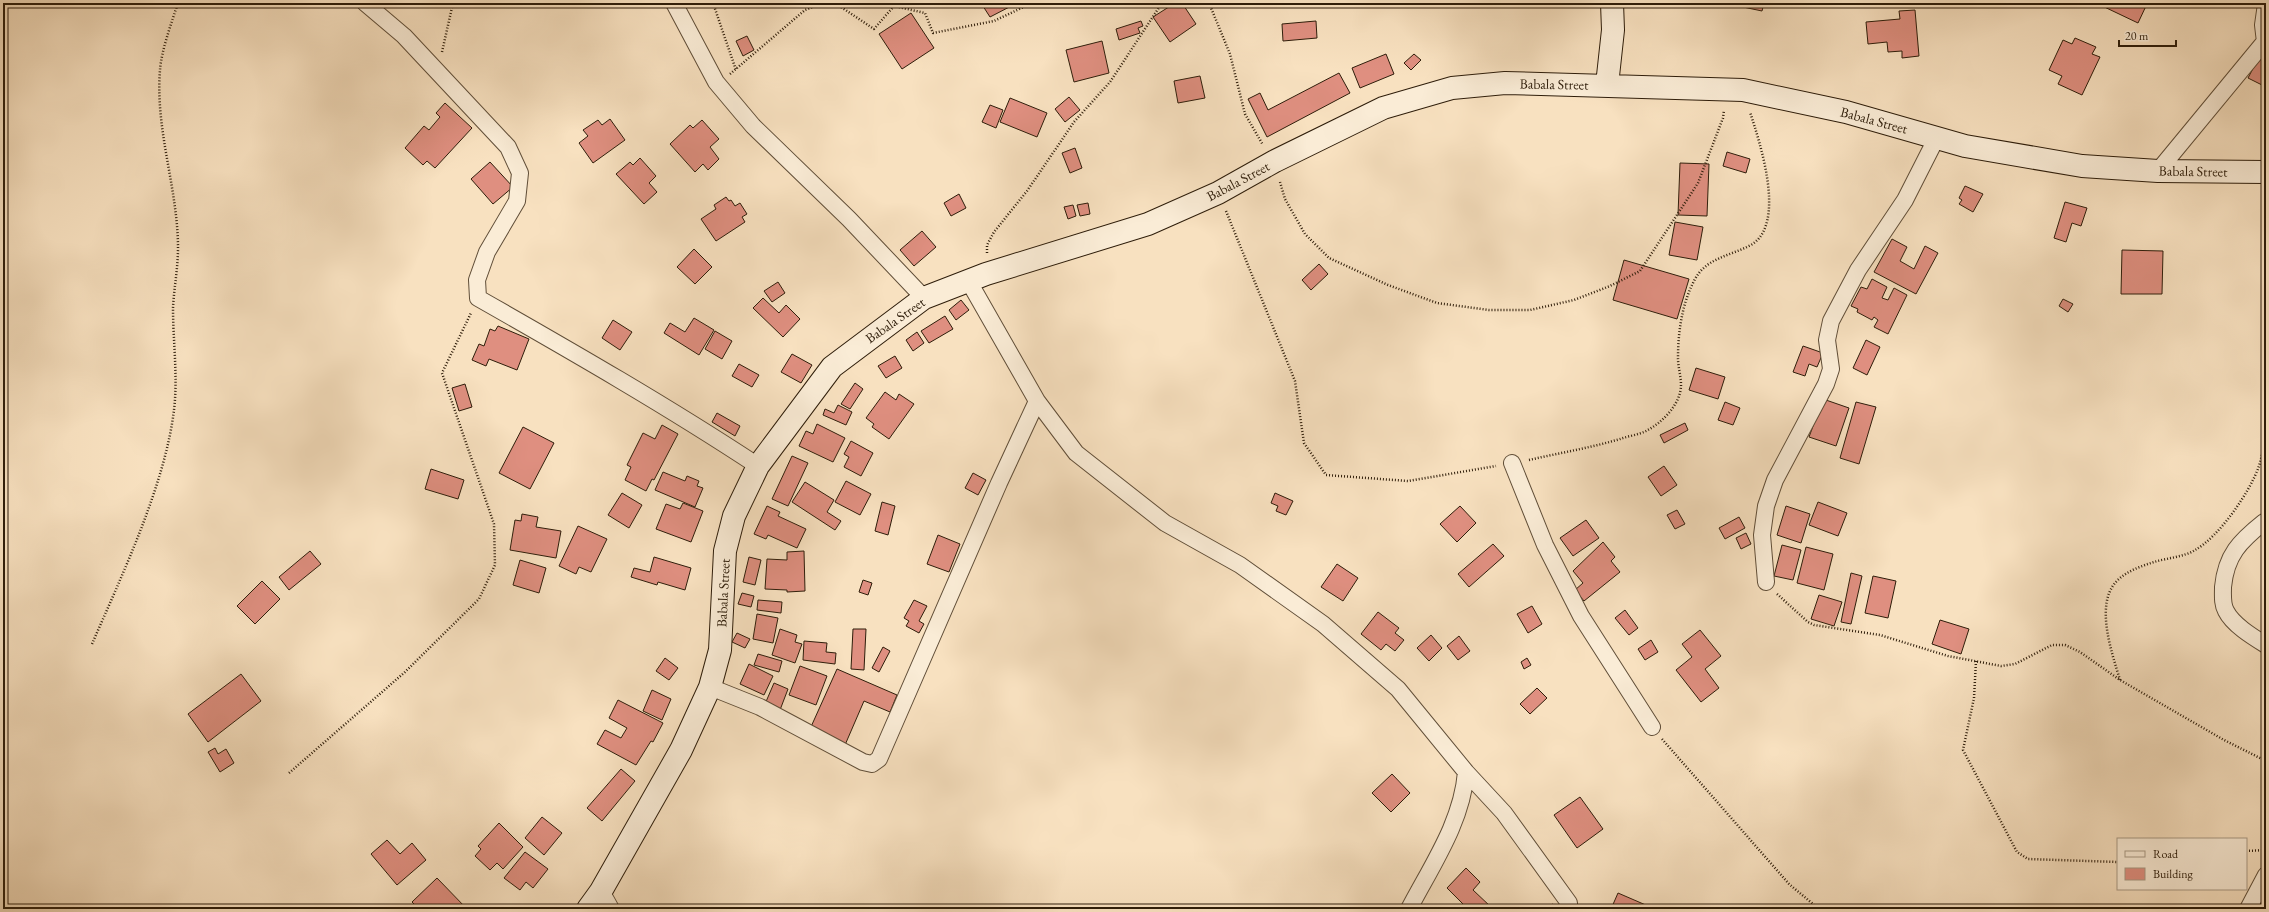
<svg xmlns="http://www.w3.org/2000/svg" width="2269" height="912" font-family="'EB Garamond',serif">
	<rect width="100%" height="100%" fill="#f8e1c0"/>
	<filter id="stains"><feTurbulence type="fractalNoise" baseFrequency=".005" numOctaves="4"/><feColorMatrix values="0 0 0 0 .2 0 0 0 0 .09 0 0 0 0 .02 0 0 0 .5 -.17"/></filter>
	<radialGradient id="worn" r=".72"><stop offset=".6" stop-color="#630" stop-opacity="0"/><stop offset="1" stop-color="#630" stop-opacity=".3"/></radialGradient>
	<!-- building -->
	<path fill="#df8f80" stroke="#2e1d0a" d="M981,3L992,4L1017,3L990,17Z
		M1175,3H1182L1196,24L1170,42L1153,17Z
		M1265,3H1277L1267,7Z
		M1724,3H1764L1762,11Z
		M2096,3H2139L2146,6L2138,23Z
		M1915,10L1919,56L1902,58V51L1888,52L1887,42L1868,44L1866,22L1900,19L1899,11Z
		M911,13L934,48L902,69L879,34Z
		M1141,21L1143,26L1138,28L1140,33L1119,40L1116,29Z
		M1316,21L1317,38L1283,41L1282,24Z
		M747,36L754,50L743,56L736,41Z
		M2075,38L2096,47L2092,54L2100,57L2082,95L2058,84L2062,76L2049,70L2063,40L2072,44Z
		M1102,41L1109,73L1074,82L1066,50Z
		M1386,54L1394,74L1360,88L1352,68Z
		M1414,54L1421,60L1411,70L1404,63Z
		M2259,57L2266,60V87L2248,78Z
		M1339,73L1350,93L1267,137L1248,99L1260,93L1268,110Z
		M1200,76L1205,98L1178,103L1174,81Z
		M1069,97L1080,110L1065,122L1055,109Z
		M1010,98L1047,113L1037,137L1000,122Z
		M445,103L472,128L435,168L427,161L423,165L405,148L424,126L429,130L440,117L436,113Z
		M990,105L1003,110L996,128L982,122Z
		M610,119L625,140L593,163L579,143L588,136L583,130L598,120L602,125Z
		M702,120L719,139L710,147L719,159L708,170L703,164L695,172L670,144L690,125L693,128Z
		M1075,148L1082,168L1070,173L1062,153Z
		M1727,152L1750,159L1746,173L1723,166Z
		M640,158L656,176L649,183L657,192L644,204L616,174L630,162L633,165Z
		M490,162L513,187L493,204L471,179Z
		M1680,163L1709,164L1707,216L1678,215Z
		M1965,186L1983,194L1973,212L1959,204L1962,200L1959,198Z
		M959,194L966,208L951,216L944,203Z
		M726,197L729,201L731,200L735,206L740,203L747,214L742,217L745,222L716,241L701,219L716,209L714,205Z
		M2065,202L2087,208L2081,226L2072,223L2066,242L2054,238Z
		M1088,203L1090,214L1080,216L1077,205Z
		M1073,205L1076,216L1068,219L1064,207Z
		M1675,222L1703,227L1697,260L1669,255Z
		M922,231L936,247L914,266L900,250Z
		M1892,239L1907,247L1900,261L1914,269L1925,246L1938,253L1916,294L1874,272Z
		M694,249L712,267L695,284L677,267Z
		M2122,250L2163,251L2162,294H2121Z
		M1624,260L1689,279L1677,319L1613,300Z
		M1319,264L1328,274L1311,290L1302,280Z
		M1872,279L1887,287L1882,298L1888,300L1894,288L1907,295L1888,334L1874,327L1878,320L1874,317L1872,320L1857,312L1858,309L1851,306L1861,287L1867,289Z
		M778,282L785,293L772,302L764,291Z
		M763,298L779,313L786,305L800,319L783,337L753,308Z
		M2063,299L2073,304L2068,312L2059,306Z
		M961,300L969,310L956,320L949,310Z
		M945,316L953,329L929,343L921,331Z
		M694,318L714,330L699,355L664,333L670,323L685,332Z
		M613,320L632,332L620,350L602,338Z
		M498,326L529,339L517,370L489,359L486,366L472,360L479,344L484,346L490,329L495,331Z
		M715,331L732,341L722,359L705,349Z
		M917,332L924,343L913,351L906,340Z
		M1866,340L1880,347L1867,375L1853,368Z
		M1803,346L1823,353L1817,367L1809,364L1805,376L1793,372Z
		M792,354L812,365L801,383L781,372Z
		M895,356L902,368L886,378L878,366Z
		M739,364L759,375L752,387L732,376Z
		M1696,368L1725,377L1718,399L1689,390Z
		M855,383L863,389L850,409L841,404Z
		M465,384L472,407L459,411L452,388Z
		M885,392L896,400L899,394L914,404L889,439L872,427L874,424L866,418Z
		M1823,399L1849,408L1836,446L1809,437Z
		M1725,402L1740,408L1733,425L1718,420Z
		M1856,402L1876,407L1859,464L1840,458Z
		M838,405L852,412L846,425L823,415L825,409L834,413Z
		M717,413L740,426L735,436L712,422Z
		M1685,423L1688,430L1664,443L1660,435Z
		M817,424L845,438L833,462L799,446L806,431L813,434Z
		M662,425L678,434L654,480L652,479L646,491L625,480L631,467L627,465L643,433L655,439Z
		M523,427L554,443L530,489L499,473Z
		M851,441L873,453L861,476L844,467L849,457L844,454Z
		M792,456L808,463L788,506L772,499Z
		M1664,466L1677,485L1661,496L1648,477Z
		M431,469L464,480L458,499L425,489Z
		M663,472L685,481L687,476L699,481L697,486L703,488L695,507L655,490Z
		M973,473L986,480L978,495L965,488Z
		M846,481L871,494L860,515L835,502Z
		M805,482L834,500L827,512L841,521L835,530L792,502Z
		M622,493L642,505L629,528L608,515Z
		M1275,493L1293,501L1286,515L1276,511L1278,506L1271,503Z
		M882,502L895,506L888,535L875,531Z
		M1818,502L1847,513L1838,536L1809,525Z
		M683,503L703,511L691,542L656,529L666,504L680,509Z
		M767,506L780,512L778,516L806,529L797,548L768,535L766,539L754,534Z
		M1460,506L1476,523L1457,542L1440,524Z
		M1786,506L1810,514L1801,543L1777,535Z
		M1677,510L1685,524L1675,529L1667,515Z
		M522,514L538,517L536,527L561,531L556,558L510,550L515,520L521,521Z
		M1739,517L1745,528L1725,539L1719,528Z
		M1586,520L1599,538L1573,556L1560,538Z
		M578,526L607,539L591,572L579,567L576,574L559,566Z
		M1746,533L1751,544L1741,549L1736,538Z
		M938,535L960,544L949,572L927,564Z
		M1603,542L1615,557L1611,561L1620,572L1584,601L1575,590L1583,583L1573,571Z
		M1493,544L1504,556L1469,587L1458,574Z
		M1782,545L1801,550L1793,580L1774,576Z
		M1806,547L1833,554L1824,590L1797,583Z
		M310,551L321,564L289,590L279,577Z
		M804,551L805,591L787,592V590L765,589L767,559L787,560V552Z
		M654,557L691,568L685,590L658,582L657,585L631,577L634,568L650,572Z
		M749,557L761,560L755,585L743,582Z
		M520,560L546,568L539,593L513,585Z
		M1337,564L1358,578L1343,601L1321,587Z
		M1851,573L1862,576L1851,624L1841,622Z
		M1873,576L1896,581L1888,618L1865,613Z
		M863,580L872,583L868,595L859,592Z
		M262,581L280,599L255,624L237,606Z
		M742,593L754,596L751,607L738,604Z
		M1819,595L1842,602L1834,626L1811,619Z
		M758,600L782,602L781,613L757,610Z
		M914,600L927,606L919,621L924,624L919,633L906,626L909,621L904,618Z
		M1532,606L1542,624L1528,633L1517,614Z
		M1625,610L1638,628L1629,635L1615,618Z
		M1378,612L1399,628L1395,633L1404,640L1395,651L1386,644L1381,650L1361,634Z
		M757,614L778,618L773,643L753,639Z
		M1940,620L1969,629L1961,654L1932,644Z
		M780,629L797,635L795,642L802,644L795,663L772,655Z
		M853,629H866L864,670L851,669Z
		M1700,630L1721,656L1705,669L1719,688L1701,702L1676,670L1692,657L1682,644Z
		M737,633L750,639L745,648L732,642Z
		M1431,635L1442,648L1429,661L1417,648Z
		M1459,636L1470,651L1458,660L1447,646Z
		M1651,640L1658,652L1645,660L1638,649Z
		M804,641L827,643L826,652L836,653L835,664L803,660Z
		M883,647L890,651L879,672L872,668Z
		M758,654L782,661L779,672L754,665Z
		M665,658L678,668L669,680L656,671Z
		M1527,658L1531,665L1524,669L1521,662Z
		M749,664L773,676L764,695L740,684Z
		M800,666L827,676L816,705L789,695Z
		M837,669L897,695L890,712L864,701L845,745L810,729Z
		M241,674L261,701L208,742L188,714Z
		M774,683L788,689L780,710L765,704Z
		M1537,688L1547,698L1530,714L1520,704Z
		M652,690L671,699L662,720L643,711Z
		M618,700L663,723L653,742L651,741L636,765L597,744L605,730L621,738L627,728L609,718Z
		M215,748L218,754L226,749L234,763L220,772L208,752Z
		M621,769L635,781L602,821L587,808Z
		M1392,774L1410,793L1391,812L1372,793Z
		M1580,797L1603,829L1577,848L1554,815Z
		M542,817L562,833L544,855L525,838Z
		M499,823L523,847L503,869L497,863L490,870L475,856L481,849L478,846Z
		M387,840L400,854L412,843L426,860L397,885L371,854Z
		M525,852L548,869L533,888L526,882L520,890L504,878Z
		M1466,868L1480,882L1473,890L1491,907L1489,909H1468L1447,888Z
		M437,878L466,908L465,909H419L412,902Z
		M1618,893L1655,909H1611Z
		M1552,904L1563,909H1550Z"/>
	<g fill="none" stroke-linecap="round" stroke-linejoin="round">
		<defs>
			<path id="street" d="M365,3L404,36L508,147L520,173L517,201L487,252L477,280L478,298C573,352 667,406 758,466
				M674,3L716,82L753,126L849,219L924,298
				M2265,42L2263,25L2266,4
				M2158,171L2266,40
				M968,280L1037,401L1076,453L1165,523L1240,565L1323,624L1398,689L1466,772C1462,822 1432,865 1409,909
				M1512,463L1545,545L1581,616L1652,727
				M2264,522C2240,541 2226,555 2223,587C2223,595 2222,604 2226,611C2233,625 2253,637 2266,645
				M1766,582L1762,535L1766,506L1775,480L1826,384L1831,369L1827,340L1831,321L1858,270L1905,200L1937,137
				M710,687L760,707L863,762L872,764L879,759L999,483L1037,401
				M1466,772L1504,813L1569,903L1568,909
				M601,891L611,909
				M2248,909L2266,875"/>
			<path id="secondary" d="M1607,85L1613,30L1612,3
				M588,909L601,891L681,750L710,687L720,650L725,551L734,516L758,466L832,367L924,298L986,274L1148,224L1218,193L1275,161L1383,108L1452,88L1505,83L1743,90L1846,112L1965,146L2082,166L2158,171L2266,172"/>
		</defs>
		<!-- street casing -->
		<use href="#street" stroke="#604e38" stroke-width="18"/>
		<!-- secondary casing -->
		<use href="#secondary" stroke="#2e1d0a" stroke-width="24"/>
		<!-- path -->
		<path stroke="#2e1d0a" stroke-width="2.5" stroke-dasharray="1 2" stroke-linecap="butt" d="M713,3L736,70
			M830,3L841,7L874,29L894,6L925,13L933,33L994,21L1032,3
			M1209,3L1230,54L1245,114L1263,145
			M442,52L453,3
			M730,74L805,10L823,3
			M1280,182L1285,199L1305,234L1329,258L1388,285L1437,303L1489,310H1530L1574,300L1610,286L1640,271L1698,183L1723,118L1724,110
			M1226,211L1295,381L1304,443L1326,475L1408,481L1496,466
			M987,253V245L994,232L1027,191L1074,122L1110,82L1162,3
			M1529,460C1559,453 1590,448 1620,439C1628,436 1638,435 1646,431C1662,423 1681,404 1681,385C1681,376 1678,367 1678,358C1678,332 1682,304 1694,281C1705,258 1730,256 1751,245C1787,224 1760,143 1750,112
			M1777,594L1808,622L1814,625L1880,635L1948,656L2001,666L2015,664L2052,645H2065L2080,652L2120,680L2224,740L2266,761
			M92,644C122,575 165,485 174,410C178,377 173,341 173,308C174,288 178,268 178,248C178,189 155,130 160,70C161,52 172,21 178,3
			M1976,661L1974,698L1963,750L2017,852L2028,859L2118,862
			M2120,680C2112,653 2093,601 2119,579C2129,570 2142,566 2154,562C2167,558 2184,557 2195,550C2219,537 2250,492 2259,466C2263,454 2264,440 2266,427
			M1662,739L1789,884L1819,909
			M289,773L405,672L479,599L495,565L494,524L442,373L471,313
			M2246,851L2266,850"/>
		<!-- street -->
		<use href="#street" stroke="#faecd6" stroke-width="16"/>
		<!-- secondary -->
		<use href="#secondary" stroke="#faecd6" stroke-width="22"/>
	</g>
	<g text-anchor="middle" stroke-width="3" stroke-linejoin="round" paint-order="stroke">
		<!-- street labels -->
		<g font-size="14" fill="#2e1d0a" stroke="#faecd6">
			<text transform="translate(1554 84) rotate(1)" y="5">Babala Street</text>
			<text transform="translate(1874 120) rotate(15)" y="5">Babala Street</text>
			<text transform="translate(2193 171) rotate(1)" y="5">Babala Street</text>
			<text transform="translate(1238 181) rotate(-28)" y="5">Babala Street</text>
			<text transform="translate(895 320) rotate(-35)" y="5">Babala Street</text>
			<text transform="translate(723 593) rotate(-87)" y="5">Babala Street</text>
		</g>
	</g>
	<!-- margin -->
	<rect width="2269" height="912" fill="none" stroke="#f8e1c0" stroke-width="16"/>
	<rect x="4" y="4" width="2261" height="904" fill="none" stroke="#2e1d0a" stroke-width="2"/>
	<rect x="8" y="8" width="2253" height="896" fill="none" stroke="#2e1d0a"/>
	<!-- legend -->
	<rect x="2117" y="838" width="130" height="52" fill="#faecd6" stroke="#a89984"/>
	<rect x="2125" y="851" width="20" height="6" fill="#faecd6" stroke="#a89984"/>
	<text x="2153" y="858" font-size="12" fill="#2e1d0a">Road</text>
	<rect x="2125" y="868" width="20" height="12" fill="#df8f80" stroke="#a89984"/>
	<text x="2153" y="878" font-size="12" fill="#2e1d0a">Building</text>
	<!-- scale -->
	<path d="M2119 40v6h57v-6" fill="none" stroke="#2e1d0a" stroke-width="2"/>
	<text x="2125" y="40" font-size="12" fill="#2e1d0a" stroke="#faecd6" stroke-width="3" paint-order="stroke">20 m</text>
	<rect width="100%" height="100%" filter="url(#stains)"/>
	<rect width="100%" height="100%" fill="url(#worn)"/>
</svg>
